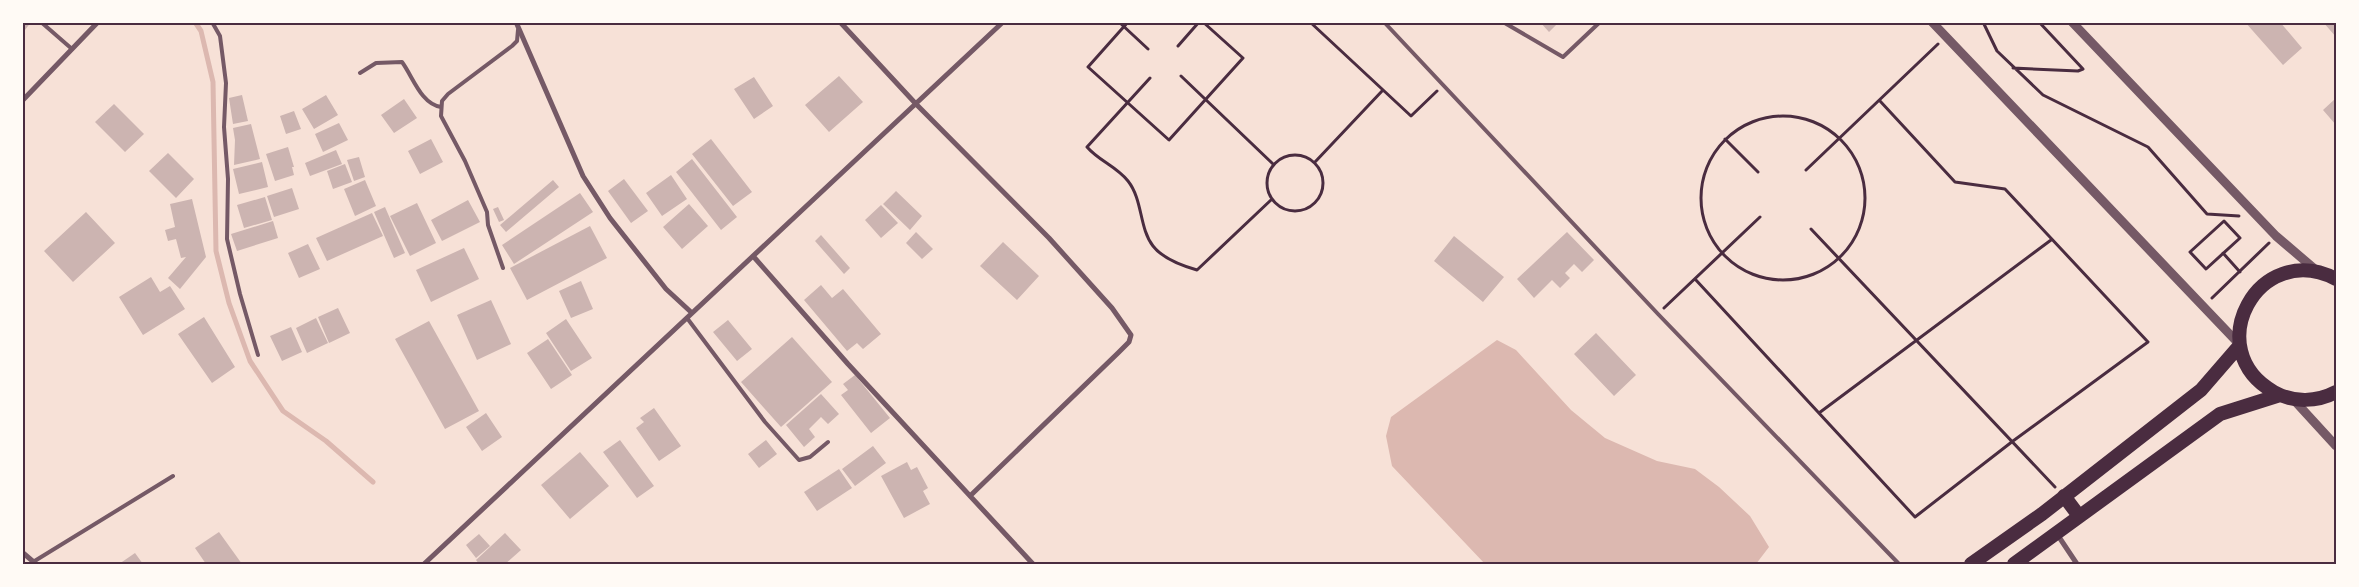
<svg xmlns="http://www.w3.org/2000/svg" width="2359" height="587" font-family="Arial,sans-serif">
	<rect width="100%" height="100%" fill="#f7e1d7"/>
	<!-- water -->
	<path fill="#dcb8b0" d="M1497,340L1516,350L1571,410L1605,438L1657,461L1695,469L1719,487L1750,516L1769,547L1756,564H1485L1392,466L1386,436L1391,417Z"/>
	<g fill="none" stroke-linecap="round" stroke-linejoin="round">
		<!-- stream -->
		<path stroke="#dcb8b0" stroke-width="5" d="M195,22L201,31L213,82L216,251L229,303L250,361L283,411L326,441L373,482"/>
	</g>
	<!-- building -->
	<path fill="#ccb4b1" d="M22,22H31L22,34Z
		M1540,22H1559L1549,32Z
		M2245,22H2280L2302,48L2283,65Z
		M2323,22H2336V37Z
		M839,76L863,102L829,132L805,105Z
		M754,77L773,106L754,119L734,89Z
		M242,95L248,121L233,124L229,98Z
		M326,95L338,115L314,129L302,109Z
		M2336,98V125L2323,110Z
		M404,99L417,118L394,133L381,115Z
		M114,104L144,134L125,152L95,122Z
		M294,111L301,129L286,134L280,116Z
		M339,123L348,140L323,152L315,134Z
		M251,124L260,159L234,165L235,140L233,128Z
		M431,139L443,162L420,174L408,151Z
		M711,139L752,192L733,206L692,154Z
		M288,147L294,167H292L294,175L275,181L266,154Z
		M336,150L342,164L310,176L305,163Z
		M168,153L194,179L176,198L149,171Z
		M359,157L365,177L354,181L347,160Z
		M692,159L737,217L721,230L676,172Z
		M262,162L268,187L239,194L233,169Z
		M345,164L352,182L333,189L327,171Z
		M671,175L687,199L662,216L646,193Z
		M624,179L648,211L631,223L608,191Z
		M365,180L376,206L355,216L344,189Z
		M553,180L559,187L506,232L500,225Z
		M292,188L299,209L274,217L267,196Z
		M896,191L922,216L910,230L883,204Z
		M580,193L593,212L514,264L502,245Z
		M265,197L272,220L244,228L237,205Z
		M192,199L206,257L180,289L168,278L186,257L181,258L176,239L168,241L165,230L175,227L170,204Z
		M468,200L480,222L442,241L431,220Z
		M417,203L436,243L410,256L390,216Z
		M689,204L708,226L682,249L663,227Z
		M881,205L898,223L881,238L865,220Z
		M385,207L405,253L394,258L374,212Z
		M498,207L504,220L499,222L493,209Z
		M86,212L115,243L73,282L44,251Z
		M372,213L383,236L327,261L316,238Z
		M273,221L278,238L237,251L231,234Z
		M590,226L607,258L527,300L510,268Z
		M916,232L933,249L922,259L906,243Z
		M1567,232L1594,260L1582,272L1574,264L1565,273L1570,278L1560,288L1552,280L1534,298L1517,279Z
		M821,235L850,268L844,274L815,241Z
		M1454,236L1504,277L1483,302L1434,261Z
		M1003,242L1039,276L1017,300L980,266Z
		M308,244L320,269L299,278L288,253Z
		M464,248L479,279L431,302L416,270Z
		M151,277L160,292L170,286L185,309L143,335L119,297Z
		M581,281L593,309L571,318L559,291Z
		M821,285L832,298L843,289L881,334L863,349L857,343L847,351L804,300Z
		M491,300L511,344L477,360L457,315Z
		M338,308L350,333L329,343L318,317Z
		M204,317L235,367L212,383L178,334Z
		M316,318L328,343L307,353L296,328Z
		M566,319L592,358L571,371L546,333Z
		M728,320L752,349L737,361L713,332Z
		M429,321L479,411L445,429L395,339Z
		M291,327L302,352L282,361L270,336Z
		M1596,333L1636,375L1614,396L1574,354Z
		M792,337L832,382L781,427L741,382Z
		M548,339L572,375L551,389L527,353Z
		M855,375L890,418L871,433L841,395L848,390L843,384Z
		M821,394L839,414L828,424L821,417L809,429L815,437L804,447L786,425Z
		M654,408L681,446L659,461L636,428L644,422L640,418Z
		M486,413L502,437L482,451L466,427Z
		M620,440L654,486L637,498L603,452Z
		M766,440L777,454L759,468L748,454Z
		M873,446L886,463L855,486L842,469Z
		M580,452L609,486L570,519L541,485Z
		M907,462L911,470L917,467L928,488L923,491L930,504L904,518L881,476Z
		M839,469L852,488L817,511L804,492Z
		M219,532L242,564H206L195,548Z
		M505,533L521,550L505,564H479L476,560Z
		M479,534L490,546L476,558L466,545Z
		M135,553L143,564H119Z"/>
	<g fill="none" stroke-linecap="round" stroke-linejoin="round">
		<!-- path -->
		<path stroke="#4a2c40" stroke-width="3" d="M1119,22L1148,49
			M1128,22L1088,67L1169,140L1243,58L1203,22
			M1310,22L1411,116L1437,91
			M1983,22L1997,51L2043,95L2148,147L2207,214L2239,216
			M1178,46L1199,22
			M2013,68L2078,71L2083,69L2039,22
			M1181,76L1273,164
			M1150,78L1087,147C1099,161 1116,166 1128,181C1143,200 1139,228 1153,246C1163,259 1183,266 1197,270L1272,199
			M1701 198a82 82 0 1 1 164 0a82 82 0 1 1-164 0Z
			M1725,139L1758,172
			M1267 183a28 28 0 1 1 56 0a28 28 0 1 1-56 0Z
			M1315,162L1383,90
			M1806,170L1938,44
			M2224,221L2240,238L2206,269L2190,252Z
			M1811,229L2055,487
			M2223,253L2240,272
			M1695,279L1915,517L2013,441L2148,342L2005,189L1955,182L1880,101
			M2212,298L2269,243
			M1664,308L1760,217
			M1819,413L2051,240"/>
		<!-- service -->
		<path stroke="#755966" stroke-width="4" d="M41,22L72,49
			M212,22L220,36L226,83L224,127L228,179L227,239L240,294L258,355
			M1384,22L1658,314L1899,564
			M1503,22L1563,57L1600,22
			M360,73L376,63L402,62C413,77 421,104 441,107
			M503,268L488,225L487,212L465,161L441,116L442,101L448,94L512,46L517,41L518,30
			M687,318L765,422L799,460L810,457L828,442
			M33,562L173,476"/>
		<!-- minor -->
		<path stroke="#755966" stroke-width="5" d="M516,22L583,176L610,218L666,289L692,313
			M840,22L916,104L1049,238L1112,308L1131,335L1129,342L1118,353L970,496
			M22,101L98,22
			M753,256L848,364L1033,564
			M2057,534L2077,564
			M22,552L36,564
			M424,564L1003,22"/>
		<!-- tertiary -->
		<path stroke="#755966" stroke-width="9" d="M1932,22L2240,345
			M2072,22L2276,236L2317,271
			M2293,399L2336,446"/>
		<!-- trunk -->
		<path stroke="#4a2c40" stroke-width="14" d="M2336,279C2258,239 2199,350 2274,392C2294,403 2317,402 2336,392
			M2064,496L2079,516
			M1971,564L2042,514L2201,390L2240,345
			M2014,564L2220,414L2280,395"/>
	</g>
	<!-- border -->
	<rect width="2359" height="587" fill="none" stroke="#fffaf5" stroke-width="48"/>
	<rect x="24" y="24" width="2311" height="539" fill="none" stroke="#4a2c40" stroke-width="2"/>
</svg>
